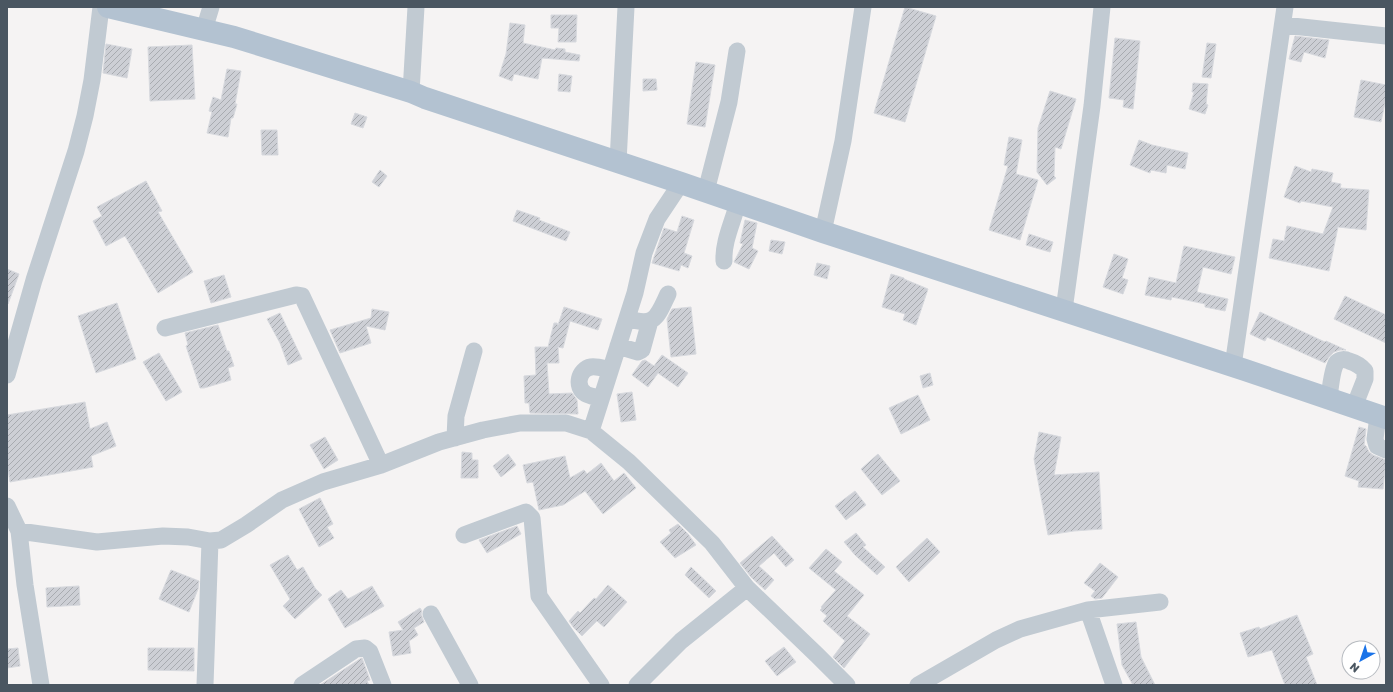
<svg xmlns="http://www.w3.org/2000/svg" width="1393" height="692" font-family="'Golos Text',sans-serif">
	<defs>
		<pattern id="building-hatch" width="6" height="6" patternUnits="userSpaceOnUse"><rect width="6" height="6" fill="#cdcfd5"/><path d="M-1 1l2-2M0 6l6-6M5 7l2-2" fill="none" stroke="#a8abb0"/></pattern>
	</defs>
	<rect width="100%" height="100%" fill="#f5f3f3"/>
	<!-- building -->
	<path fill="url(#building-hatch)" stroke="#d7d9de" d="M905,7L936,16L905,122L874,113Z
		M551,15H577L576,42H558L559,28H551Z
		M510,23L525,25L523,43L555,50L556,48L565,49V52L580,55L579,61L542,58L538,79L514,74L512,81L499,76L506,54Z
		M1295,36L1329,40L1325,58L1304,52L1301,62L1289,59Z
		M1115,38L1140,41L1133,109L1123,107L1124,100L1109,98Z
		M1207,43L1216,44L1211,78L1202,77Z
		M106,44L132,49L127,78L103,73Z
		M192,45L195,99L150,101L148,47Z
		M696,62L715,65L705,127L687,124Z
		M227,69L241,71L235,104H237L233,118H231L228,137L207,133L212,112L209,111L213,97L221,100Z
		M559,74L572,76L570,92L558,91Z
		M643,79H656L657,90L643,91Z
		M1361,80L1386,85V98L1381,122L1354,117Z
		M1193,83L1208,84L1206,104L1208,105L1205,114L1189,109L1194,92H1192Z
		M1050,91L1076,99L1061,149L1055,147L1054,176L1056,178L1047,185L1037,172L1038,128Z
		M355,113L367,117L363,128L351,124Z
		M261,130H277L278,155H262Z
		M1009,137L1022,140L1016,174L1038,180L1020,240L989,230L1008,166L1004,165Z
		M1139,140L1152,145L1188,153L1185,169L1167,165L1166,173L1151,170L1150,173L1130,165Z
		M1295,166L1311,172L1312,169L1333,173L1331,182L1341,184L1340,188L1369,190L1366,230L1338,227L1329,271L1269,258L1273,239L1284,241L1287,226L1323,234L1333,207L1301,201L1300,203L1284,197Z
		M380,170L387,176L379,187L372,182Z
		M146,181L162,211L158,212L193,272L158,293L125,236L106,246L93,221L102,216L97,207Z
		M517,210L540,218L539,220L570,232L566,241L513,221Z
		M682,216L694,220L684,253L692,256L688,268L681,265L679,271L652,263L664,228L677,232Z
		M745,220L757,223L752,248L758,251L749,269L734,262L743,244L740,243Z
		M1029,234L1053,242L1050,252L1026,245Z
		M771,240L785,242L782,254L769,251Z
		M1184,246L1235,257L1231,274L1203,267L1197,292L1228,299L1225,311L1205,307V304L1172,297L1171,300L1145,295L1149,277L1176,283Z
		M1114,254L1128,259L1122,278L1128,280L1123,294L1103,287Z
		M817,263L830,266L827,279L814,275Z
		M7,269L19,274L8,304L7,303Z
		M891,274L904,278V279L928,289L916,325L903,320L905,314L882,307Z
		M224,275L231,297L211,303L204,281Z
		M1345,296L1386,315V343L1334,319Z
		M117,303L136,359L96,373L78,316Z
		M564,307L602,319L598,330L570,321L563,348L558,347L559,363H547L549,394L572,393L577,400L578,414L530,413L529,403H525L524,376L536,375L535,347H548L554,323H557L558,325Z
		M691,307L696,354L671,357L667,319L672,309Z
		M372,309L389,312L385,330L366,326L371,343L340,353L330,330L371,318Z
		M1260,312L1325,342L1326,341L1346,350H1340L1334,352L1329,357L1325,363L1267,337L1265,341L1250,334Z
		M280,313L302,359L288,365L280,343L267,319Z
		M218,325L227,351H229L234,366L228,368L231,380L204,388H200L186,346L188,345L185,333Z
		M159,353L182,392L166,401L143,362Z
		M662,355L688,373L678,387L658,373L648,387L632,375L642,361L645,360L654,366Z
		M930,373L933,385L923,388L920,376Z
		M632,392L636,420L621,422L617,394Z
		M918,395L930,420L901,434L889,408Z
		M85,402L90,429L107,422L116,446L91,456L93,467L10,482L7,464V415Z
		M1359,427L1366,429L1364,445L1366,446L1369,452L1373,455L1386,460L1383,489L1358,487L1359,481L1345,476Z
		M1039,432L1061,437L1054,475L1099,472L1102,529L1074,531L1048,535L1034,459Z
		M325,437L338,460L324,469L310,445Z
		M462,452L472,453V460H478V478H461Z
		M508,454L516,465L501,477L493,466Z
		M878,454L900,481L882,495L861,469Z
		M565,456L570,478L584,470L587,474L601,463L614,481L624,473L636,488L603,514L585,491L563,505L539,510L533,482L527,483L523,465Z
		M855,491L866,505L846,520L835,506Z
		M320,498L333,524L327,527L334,538L319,547L299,509Z
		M678,524L688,534L696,545L675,558L660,542L671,533L669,530Z
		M517,526L521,534L487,553L479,540Z
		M856,533L866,545L863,547L885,567L877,575L855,555L844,542Z
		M772,536L794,560L786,567L774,553L759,566L774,580L765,590L751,577L740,563Z
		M927,538L940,552L909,582L896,567Z
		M826,549L842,562L834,571L864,595L847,616L870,634L844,668L833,657L845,641L823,621L827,616L820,610L822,608L821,607L836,590L809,568Z
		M288,555L297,570L303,567L315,588L322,595L295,619L283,606L290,599L270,565Z
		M1100,563L1118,577L1102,598L1095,599L1091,596L1095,591L1084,583Z
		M691,567L716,591L709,598L685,575Z
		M171,570L199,581L198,589L189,612L159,599Z
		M608,585L627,602L604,627L597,621L582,636L574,628L569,621L578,611L580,613L594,598L596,599Z
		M79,586L80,605L47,607L46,588Z
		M372,586L384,606L345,628L328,599L341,590L348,599Z
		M420,608L422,611L421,614L424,622L414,628L418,635L409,641L411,653L393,656L389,632L403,630L398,622Z
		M1297,615L1313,654L1306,657L1317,685H1285L1272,650L1248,657L1240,633L1259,627L1260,629Z
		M1136,622L1141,657L1155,685H1133L1122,665L1117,624Z
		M784,647L796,662L777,676L765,661Z
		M18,648L20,666L7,668V649Z
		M148,648H194V671L148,670Z
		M362,658L370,680L367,681L369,685H320L360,659Z"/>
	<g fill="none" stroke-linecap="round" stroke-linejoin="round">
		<!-- minor -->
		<path stroke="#c1cad2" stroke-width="17" d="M1283,25L1386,36
			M204,30L211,7
			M411,92L416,7
			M618,162L626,7
			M706,191L729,102L737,51
			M823,232L843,141L863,7
			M724,261C723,241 733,222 738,202
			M1064,310L1092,106L1102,7
			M627,318C655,328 657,317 668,294
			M165,328L296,295L302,296L381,465
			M618,346L638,352L642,350L650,321
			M1233,366L1285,7
			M7,375L34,280L76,151L85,116L92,80L101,7
			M601,399C596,397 590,396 586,394C574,387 579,369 591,367C597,366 605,369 610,370
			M1329,399C1330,390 1332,368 1337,362C1340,359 1345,359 1349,361C1356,363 1360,365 1365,371V379L1354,407
			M1378,416L1375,439L1377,446L1386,450
			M591,431L635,293L644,253L657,219L681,183
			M455,438L456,416L474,351
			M7,506L19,531L25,585L41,685
			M19,531L97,542L163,536L188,537L210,541L221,540L246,525L282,500L323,482L381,465L439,442L483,430L520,423H566L591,431L629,462L712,543L747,588L817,655L847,685
			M464,535L526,512L532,518L539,596L601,685
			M1088,610L1114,685
			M431,614L470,685
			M205,685L210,541
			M302,685L356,649L365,648L370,652L383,685
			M637,685L681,641L747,588
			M918,685L996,640L1020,629L1088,610L1160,602"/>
		<!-- major -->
		<path stroke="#b3c2d1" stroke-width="22" d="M108,7L234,37L411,92L425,98L681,183L823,232L1245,370L1386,418"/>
	</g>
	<!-- border -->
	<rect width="1393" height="692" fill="none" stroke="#4a5661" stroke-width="16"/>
	<!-- north arrow -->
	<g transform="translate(1361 660) rotate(220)"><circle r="19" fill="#ffffff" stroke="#b7bbc0"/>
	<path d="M0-3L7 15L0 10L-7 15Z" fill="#1a73e8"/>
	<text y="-6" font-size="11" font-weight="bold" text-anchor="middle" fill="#4a5661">N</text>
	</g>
</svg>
